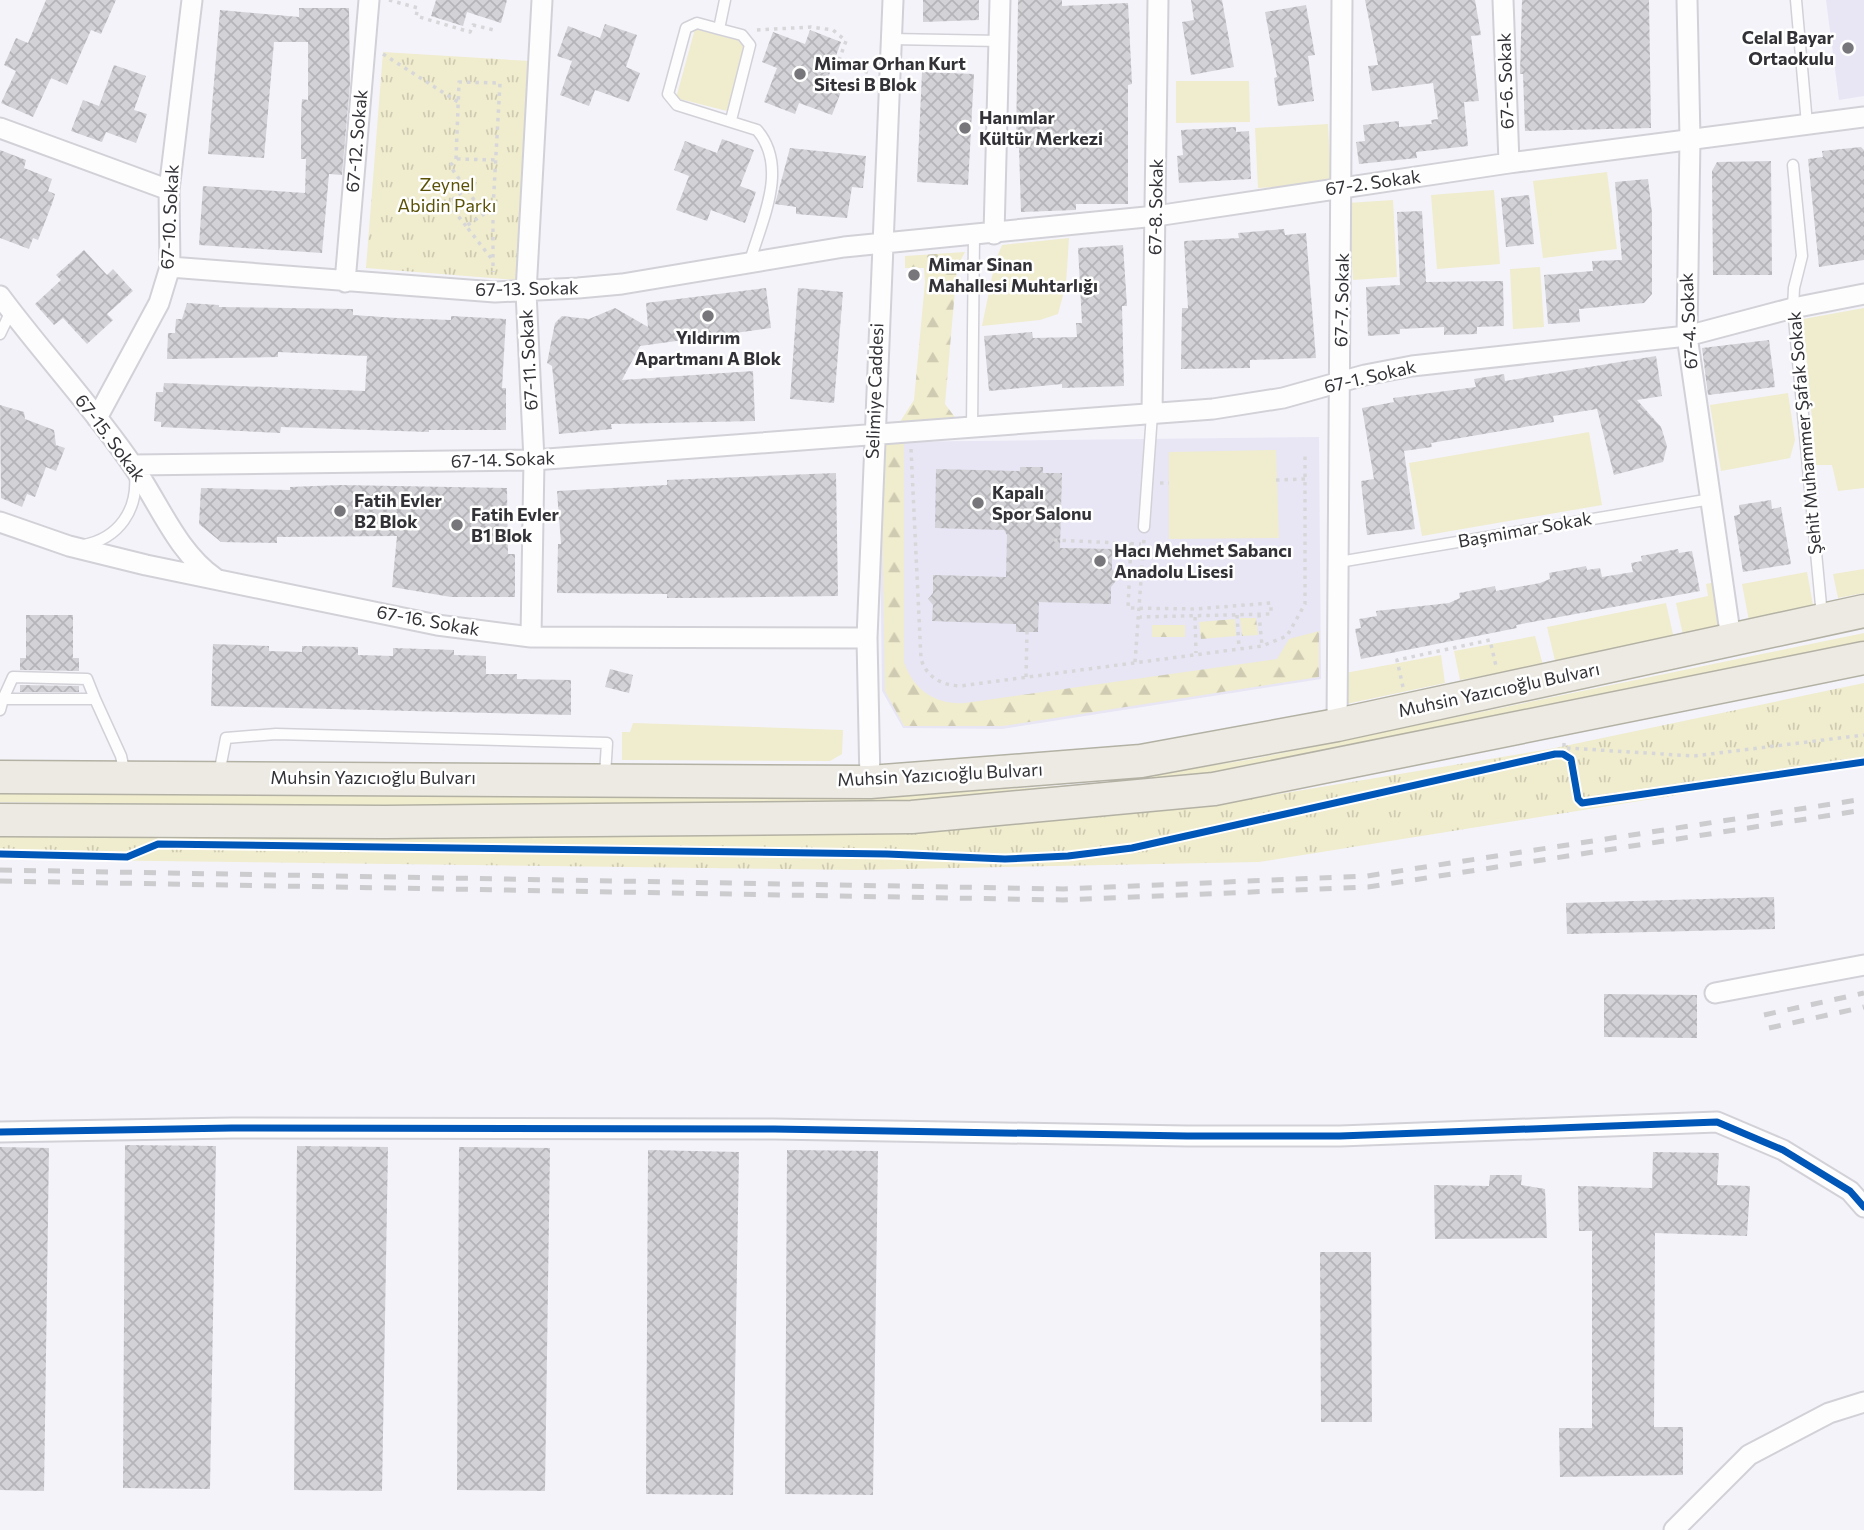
<svg xmlns="http://www.w3.org/2000/svg" width="1864" height="1530" font-family="Commissioner,sans-serif">
	<defs>
		<pattern id="forest-firs" width="22" height="20" patternUnits="userSpaceOnUse" patternTransform="scale(1.75)"><rect width="22" height="20" fill="#f0ecce"/><path d="M5 1l3.5 6h-7zM16 11l3.5 6h-7z" fill="#cecbb2"/></pattern>
		<pattern id="park-tufts" width="24" height="20" patternUnits="userSpaceOnUse" patternTransform="scale(1.75)"><rect width="24" height="20" fill="#f0ecce"/><path d="M3 7l-1-3M5 7V3M7 7l1-3M15 17l-1-3M17 17v-4M19 17l1-3" fill="none" stroke="#cecbb2"/></pattern>
		<pattern id="building-cross-hatch" width="8" height="8" patternUnits="userSpaceOnUse" patternTransform="scale(1.75)"><rect width="8" height="8" fill="#d2d2d7"/><path d="M0 0l8 8M0 8l8-8" fill="none" stroke="#b5b5b9"/></pattern>
	</defs>
	<rect width="100%" height="100%" fill="#f4f3fa"/>
	<!-- built -->
	<path fill="#e8e6f4" d="M1826,0H1864V96L1839,100Z
		M1319,437L1321,679L1002,729L903,728L882,691L879,442Z"/>
	<!-- grass -->
	<path fill="#f0ecce" d="M695,29L745,42L727,111L676,98Z
		M1176,81H1249L1250,122L1176,123Z
		M1328,124L1331,184L1258,188L1255,128Z
		M1607,172L1617,249L1543,258L1533,181Z
		M1494,190L1500,264L1437,269L1431,195Z
		M1393,200L1397,277L1353,280L1348,203Z
		M1069,238L1066,284L1058,314L1040,320L982,326L995,262L1002,245Z
		M1540,267L1544,327L1513,329L1510,269Z
		M1864,308V488L1838,491L1832,465H1816L1803,319Z
		M1788,393L1795,440L1790,458L1721,471L1710,405Z
		M1589,432L1602,505L1422,536L1409,463Z
		M1276,450L1279,538L1169,539V452Z
		M1864,569V593L1838,598L1833,574Z
		M1807,572L1814,610L1749,621L1742,584Z
		M1716,582L1726,625L1683,635L1676,603L1708,596L1706,584Z
		M1666,603L1674,639L1556,665L1547,627Z
		M1864,633V644L1321,759L970,806L435,807L0,802V785L218,791L848,799L1102,783L1253,759Z
		M1535,636L1543,665L1460,680L1454,651Z
		M1441,655L1445,683L1346,704L1345,673Z
		M633,723L843,730L842,754L830,761L622,760V732H630Z"/>
	<!-- forest -->
	<path fill="url(#forest-firs)" d="M965,252L957,267L945,404L960,424L898,425L914,400L925,282L924,268H905V256Z
		M881,444H904V662C913,690 936,705 965,703L1277,659L1289,639L1319,631V677L1003,726H904L885,691Z
		M1256,618L1258,635L1242,636L1240,618Z
		M1235,619L1236,636L1201,639L1199,622Z
		M1152,625H1185V637H1152Z"/>
	<!-- park -->
	<path fill="url(#park-tufts)" d="M383,52L530,61L517,280L366,268Z
		M1864,683V765L1259,862L856,870L0,859V835L860,828L1213,805L1550,749Z"/>
	<!-- building -->
	<path fill="url(#building-cross-hatch)" d="M46,0H116L101,34L91,30L67,85L51,78L33,117L1,103L16,71L4,65L16,38L28,43Z
		M436,0H507L501,23L467,12L463,26L431,16Z
		M923,0H979V20L923,22Z
		M1018,0H1062V6L1128,3L1132,84L1128,85V204H1076V210L1021,212L1019,148H1016Z
		M1191,0H1222L1234,67L1191,75L1182,22L1194,20Z
		M1365,0H1475L1481,35L1471,36L1479,101L1464,102L1468,146L1416,152L1417,158L1359,164L1356,142L1365,141L1363,125L1399,121V127L1432,124L1431,120L1438,119L1433,83L1372,91L1368,66L1378,65Z
		M1522,0H1649L1651,128L1525,131L1523,74H1520Z
		M1306,5L1315,55L1308,56L1314,101L1278,106L1274,78L1277,77L1265,12Z
		M299,8H349L350,83L342,175L329,174L322,253L199,245L203,186L305,193L306,159H301V116L302,99L308,100V42H274L264,158L208,154L220,10L299,17Z
		M605,24L637,35L626,67L640,73L629,102L595,90L589,106L560,95L572,61L557,56L568,26L600,38Z
		M810,30L841,42L828,78L844,84L832,115L799,103L795,114L764,102L777,68L762,62L773,32L805,44Z
		M114,65L146,76L134,110L147,114L136,143L106,132L102,142L71,131L83,100L99,106Z
		M922,72L974,74L968,185L917,182Z
		M1236,127V132L1249,131L1251,179L1179,183L1177,156L1183,155L1181,130Z
		M722,139L754,150L740,186L756,192L745,223L711,210L707,221L676,210L689,176L674,170L685,141L717,153Z
		M1861,147L1864,150V260L1819,267L1808,159L1823,157L1822,151Z
		M790,148L866,156L863,188L852,187L847,218L796,214V207L775,204Z
		M0,150L26,160L24,168L52,179L48,191L55,194L52,204L38,240L33,238L29,249L0,238Z
		M1771,161L1772,275H1713L1712,171L1717,162Z
		M1648,179L1652,213V294L1644,303L1579,309L1580,322L1548,324L1544,275L1593,271L1592,261L1622,260L1615,182Z
		M1529,195L1534,244L1506,247L1501,198Z
		M1422,211L1426,282L1503,281L1504,326L1477,327V334L1444,335V327L1400,329V334L1368,336L1366,287L1400,285L1397,212Z
		M1284,229L1285,235L1306,233L1316,358L1250,360V368L1181,369L1182,308H1188L1184,241L1239,238L1238,233Z
		M1123,245L1127,306H1122L1124,386L1062,388V384L989,391L984,336L1032,332L1033,338L1077,337L1076,323H1082L1078,248Z
		M84,250L107,275L113,269L133,291L107,314L113,320L87,344L63,318L54,325L35,304L61,280L56,275Z
		M766,288L771,328L640,346L622,380L753,371L755,421L611,424L612,429L559,434L552,366L547,363L555,323L562,316L589,319L615,308L648,327L646,303Z
		M798,288L843,292L834,403L790,399Z
		M187,303L219,305V307L353,309V315L397,318L451,320V316L506,319L502,388H506V430H429V432L281,427L280,433L161,427V422L154,421L156,392H163L164,383L365,391L367,356L278,352V357L167,359L168,333H175L176,319H182Z
		M1769,340L1775,387L1708,395L1702,348Z
		M1656,356L1662,396L1637,400L1661,427L1667,446L1663,462L1614,475L1597,409L1553,416L1554,422L1431,443L1432,447L1404,451L1415,529L1367,535L1361,481L1374,479L1362,408L1394,402L1393,398L1476,387L1474,379L1504,374L1505,381Z
		M0,405L24,412L25,419L54,430L56,445L65,448L56,471L46,467L35,497L27,494L22,507L1,498Z
		M1020,467H1043V473H1062L1060,548L1112,549V569L1118,578L1111,587V604L1039,602L1038,632H1016V624L932,621L933,605L928,599L933,593V575L1006,577L1007,535L1004,530L935,528L936,469L1020,471Z
		M836,473L838,596L693,598H667V594L557,593L558,544H561L557,491L667,485V480Z
		M340,485L507,488L508,554H515V597H451L392,587L397,536L277,537V543L221,542L199,524L201,488L290,490V487Z
		M1771,500L1772,509L1781,507L1791,564L1743,572L1734,516L1740,514L1739,505Z
		M1678,549L1679,553L1692,551L1700,591L1516,625L1517,628L1361,659L1355,629L1361,628L1359,619L1377,616L1376,611L1449,603L1460,598L1459,593L1495,586L1496,591L1540,583L1550,579L1549,573L1586,566L1587,570L1600,568L1602,577L1633,572L1631,563L1642,561L1641,556Z
		M26,615H73V658H79V671L20,670V658H26Z
		M213,644L269,646V651L302,652V646L358,647V655L393,656V648L454,650V655L486,656V674H517V679L571,680V715L211,706Z
		M610,669L633,675L629,693L605,687Z
		M20,685L79,686V692H20Z
		M1774,897L1775,929L1567,934L1566,903Z
		M1604,994L1697,995V1038L1604,1037Z
		M125,1145L216,1146L210,1489L123,1488Z
		M297,1146L388,1147L382,1491L294,1490Z
		M0,1147L49,1148L44,1491L0,1490Z
		M459,1147L550,1148L545,1491L457,1490Z
		M648,1150L739,1152L733,1495L646,1494Z
		M787,1150L878,1151L873,1495L785,1494Z
		M1653,1152L1719,1153L1717,1185L1750,1186L1747,1236L1655,1233L1654,1427H1683V1475L1560,1477L1559,1428H1592V1231H1579L1578,1186L1652,1188Z
		M1490,1175H1522L1521,1185L1545,1189L1547,1238L1435,1239L1434,1185L1489,1186Z
		M1320,1252H1371L1372,1422H1321Z"/>
	<g fill="none" stroke-linecap="round" stroke-linejoin="round">
		<defs>
			<path id="service" d="M725,0L719,29L742,35L750,45L731,120
				M1796,0L1807,124
				M719,29L697,23L686,28L668,94L677,105L757,130C789,167 762,220 750,261
				M891,39L1000,41
				M1793,165L1802,256L1794,288L1793,308L1822,616
				M0,334L11,311
				M972,427L974,236
				M1144,527L1152,414
				M84,545C119,538 138,510 135,475
				M1339,562L1711,499
				M3,699L13,677L87,679L95,699
				M0,710L3,699H95L121,756L125,774
				M219,774L226,738L276,734L607,743L605,775"/>
			<path id="minor" d="M1503,0L1509,163
				M1687,0L1690,138L1687,336L1731,639
				M0,128L169,190
				M994,234L1000,0
				M170,267L495,292L578,288L622,284L844,247L1156,216L1509,163L1864,117
				M345,282L369,0
				M0,296C43,354 93,407 133,466C159,503 177,552 215,578
				M1152,414L1158,0
				M97,418L159,303L170,267L169,190L192,0
				M133,465L534,460L1213,409L1283,398L1365,375L1412,366L1687,336L1793,308L1864,294
				M0,522L69,546L146,565L437,625L531,637L867,638
				M531,637L534,460L526,292L542,0
				M1337,725L1342,0
				M870,782L867,638L893,0
				M1715,993L1864,965
				M0,1132L232,1128L774,1129L1187,1136H1340L1717,1122L1783,1150L1850,1191L1864,1207
				M1674,1530L1749,1455L1829,1413L1864,1402"/>
			<path id="primary" d="M0,777L870,782L1141,761L1337,725L1864,611
				M0,820L385,822L912,817L1214,789L1864,658"/>
		</defs>
		<!-- service casing -->
		<use href="#service" stroke="#d2d1d7" stroke-width="13"/>
		<!-- minor casing -->
		<use href="#minor" stroke="#d2d1d7" stroke-width="23"/>
		<!-- primary casing -->
		<use href="#primary" stroke="#b3b1a4" stroke-width="35"/>
		<!-- path -->
		<path stroke="#d7d7d9" stroke-width="3.5" stroke-dasharray="3.5 5" stroke-linecap="butt" d="M389,0L418,8L416,16L470,32L473,25L494,30
			M757,30L811,27L833,30L846,41L838,63L870,73
			M383,54L458,102
			M457,159L497,160
			M484,214L450,166L456,159L459,82L500,83L493,208
			M466,226L448,203L466,189
			M491,258L466,226L493,208V272
			M911,449L921,659C927,678 942,685 960,686L1262,646L1287,636L1305,604V453
			M1276,480L1305,479
			M1160,483H1169
			M1054,540L1141,544
			M1131,543L1128,608L1195,609L1271,603V614L1140,617
			M1259,614L1262,646
			M1237,615L1239,648
			M1195,617L1196,653
			M1135,662L1144,539
			M1026,677L1027,632
			M1403,687L1397,660L1490,640L1496,666
			M1564,743V748L1574,757L1582,799L1864,758
			M1567,748L1694,756L1864,735"/>
		<!-- service -->
		<use href="#service" stroke="#fdfdfe" stroke-width="10"/>
		<!-- minor -->
		<use href="#minor" stroke="#fdfdfe" stroke-width="19"/>
		<!-- primary -->
		<use href="#primary" stroke="#eceae2" stroke-width="32"/>
		<!-- rail -->
		<path stroke="#ccccce" stroke-width="5" stroke-dasharray="12 12" stroke-linecap="butt" d="M0,870L1063,889L1367,876L1864,799
			M0,881L1063,900L1368,887L1864,810
			M1764,1015L1864,993
			M1769,1028L1864,1007"/>
		<defs>
			<path id="cycleway" d="M0,854L127,857L158,844L887,854L1005,859L1068,856L1132,848L1555,754H1563L1571,759L1578,799L1582,803L1864,762
				M0,1132L232,1128L774,1129L1187,1136H1340L1717,1122L1783,1150L1850,1191L1864,1207"/>
		</defs>
		<!-- cycleway casing -->
		<use href="#cycleway" stroke="#fff" stroke-width="11"/>
		<!-- cycleway -->
		<use href="#cycleway" stroke="#0057b8" stroke-width="7"/>
	</g>
	<!-- markers -->
	<g fill="#77767b" stroke="#fff" stroke-width="2.5">
		<circle cx="1848" cy="48" r="7"/>
		<circle cx="800" cy="74" r="7"/>
		<circle cx="965" cy="128" r="7"/>
		<circle cx="914" cy="275" r="7"/>
		<circle cx="708" cy="316" r="7"/>
		<circle cx="978" cy="503" r="7"/>
		<circle cx="340" cy="511" r="7"/>
		<circle cx="457" cy="525" r="7"/>
		<circle cx="1100" cy="561" r="7"/>
	</g>
	<g text-anchor="middle" stroke-width="5" stroke-linejoin="round" paint-order="stroke">
		<!-- poi labels -->
		<g font-size="18" font-weight="bold" fill="#333237" stroke="#fff" text-anchor="start">
			<text x="1834" y="44" text-anchor="end">Celal Bayar<tspan x="1834" dy="21">Ortaokulu</tspan></text>
			<text x="814" y="70">Mimar Orhan Kurt<tspan x="814" dy="21">Sitesi B Blok</tspan></text>
			<text x="979" y="124">Hanımlar<tspan x="979" dy="21">Kültür Merkezi</tspan></text>
			<text x="928" y="271">Mimar Sinan<tspan x="928" dy="21">Mahallesi Muhtarlığı</tspan></text>
			<text x="708" y="344" text-anchor="middle">Yıldırım<tspan x="708" dy="21">Apartmanı A Blok</tspan></text>
			<text x="992" y="499">Kapalı<tspan x="992" dy="21">Spor Salonu</tspan></text>
			<text x="354" y="507">Fatih Evler<tspan x="354" dy="21">B2 Blok</tspan></text>
			<text x="471" y="521">Fatih Evler<tspan x="471" dy="21">B1 Blok</tspan></text>
			<text x="1114" y="557">Hacı Mehmet Sabancı<tspan x="1114" dy="21">Anadolu Lisesi</tspan></text>
		</g>
		<!-- street labels -->
		<g font-size="18" fill="#333237" stroke="#fff">
			<text transform="translate(1506 81) rotate(-92)" y="6">67-6. Sokak</text>
			<text transform="translate(357 141) rotate(-85)" y="6">67-12. Sokak</text>
			<text transform="translate(1373 183) rotate(-8)" y="6">67-2. Sokak</text>
			<text transform="translate(1156 207) rotate(-89)" y="6">67-8. Sokak</text>
			<text transform="translate(170 217) rotate(-87)" y="6">67-10. Sokak</text>
			<text transform="translate(527 289) rotate(-1)" y="6">67-13. Sokak</text>
			<text transform="translate(1342 300) rotate(-89)" y="6">67-7. Sokak</text>
			<text transform="translate(1689 321) rotate(-93)" y="6">67-4. Sokak</text>
			<text transform="translate(529 360) rotate(-93)" y="6">67-11. Sokak</text>
			<text transform="translate(1370 377) rotate(-13)" y="6">67-1. Sokak</text>
			<text transform="translate(875 391) rotate(-88)" y="6">Selimiye Caddesi</text>
			<text transform="translate(1805 433) rotate(-95)" y="6">Şehit Muhammer Şafak Sokak</text>
			<text transform="translate(110 438) rotate(53)" y="6">67-15. Sokak</text>
			<text transform="translate(503 460) rotate(-2)" y="6">67-14. Sokak</text>
			<text transform="translate(1525 530) rotate(-10)" y="6">Başmimar Sokak</text>
			<text transform="translate(428 621) rotate(10)" y="6">67-16. Sokak</text>
			<text transform="translate(1499 690) rotate(-12)" y="6">Muhsin Yazıcıoğlu Bulvarı</text>
			<text transform="translate(940 775) rotate(-3)" y="6">Muhsin Yazıcıoğlu Bulvarı</text>
			<text x="373" y="784">Muhsin Yazıcıoğlu Bulvarı</text>
		</g>
		<!-- park labels -->
		<g font-size="18" fill="#5a5207" stroke="#fff">
			<text x="447" y="191">Zeynel<tspan x="447" dy="21">Abidin Parkı</tspan></text>
		</g>
	</g>
</svg>
